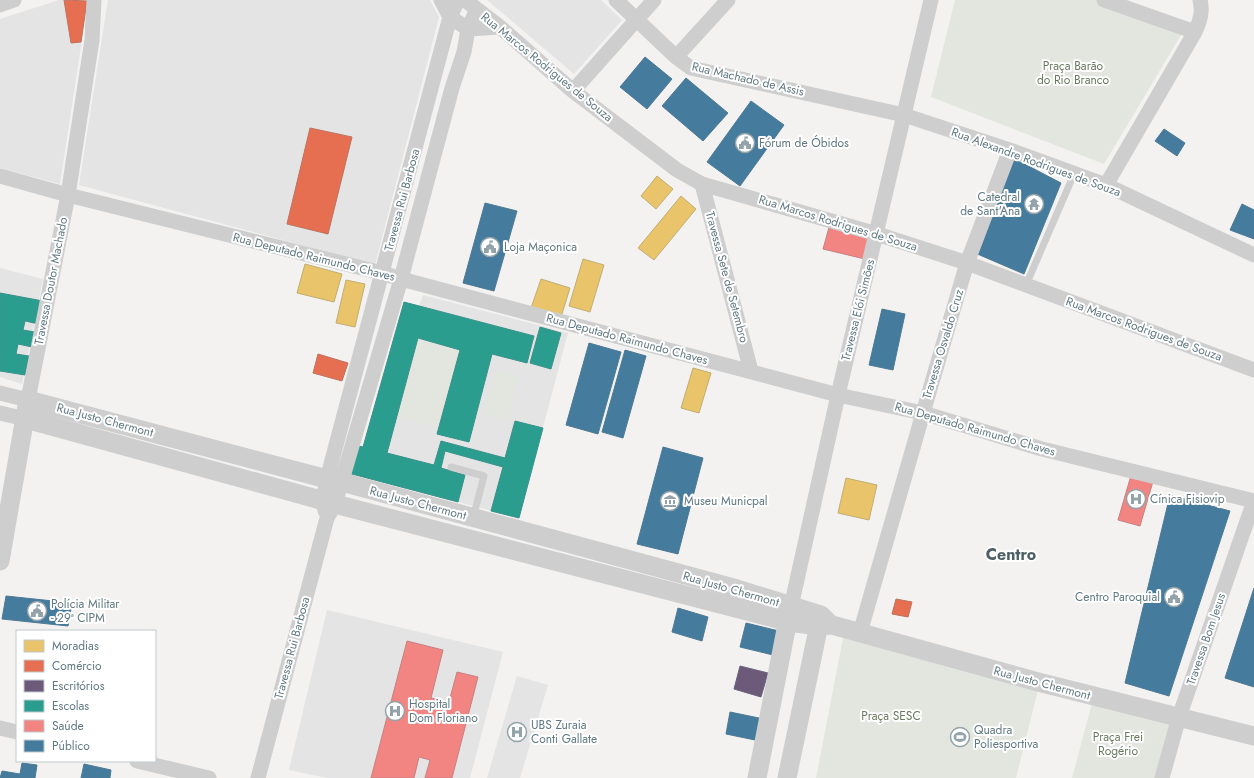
<svg xmlns="http://www.w3.org/2000/svg" width="1254" height="778" font-family="Jost,sans-serif">
	<rect width="100%" height="100%" fill="#f3f2f0"/>
	<!-- built -->
	<path fill="#e3e4e3" d="M59,0H88L60,184L0,168V19Z
		M108,0H430L439,17L375,265L79,185Z
		M487,0H601L622,20L574,74Z
		M0,268L43,279L22,384L0,377Z
		M423,295L568,333L519,518L348,473L363,447L404,302L419,306Z
		M327,610L503,652L470,778H327L289,770Z
		M517,676L548,685L520,778H487Z"/>
	<!-- green -->
	<path fill="#e3e6de" d="M955,0H1096L1184,30L1104,164L931,97Z
		M418,338L460,350L439,428L397,416Z
		M496,371L518,376L508,420L485,415Z
		M843,638L1038,690L1016,778H816Z
		M1092,703L1175,725L1160,778H1072Z"/>
	<!-- homes -->
	<path fill="#e9c46a" stroke="#c0ae72" d="M657,176L673,189L656,209L641,196Z
		M681,196L696,209L654,260L638,248Z
		M583,259L604,265L590,312L569,306Z
		M305,264L342,274L334,302L297,293Z
		M541,279L570,288L561,317L531,308Z
		M346,280L365,284L355,327L336,323Z
		M693,368L711,373L699,413L681,408Z
		M846,478L877,485L869,520L838,513Z"/>
	<!-- shops -->
	<path fill="#e76f51" stroke="#be7260" d="M64,0L87,1L81,42L71,43Z
		M310,128L352,137L328,234L287,224Z
		M318,354L348,363L342,381L313,373Z
		M896,599L912,602L908,617L892,614Z"/>
	<!-- offices -->
	<path fill="#6d597a" stroke="#69637d" d="M740,666L768,673L761,697L734,689Z"/>
	<!-- schools -->
	<path fill="#2a9d8f" stroke="#3a928b" d="M0,293L43,301L39,324L25,321L23,330L35,332L32,347L18,344L16,354L29,356L25,375L0,371Z
		M404,302L534,336L527,363L492,354L469,442L437,434L460,350L418,338L387,453L434,465L441,441L505,458L515,421L543,428L519,518L491,511L503,467L445,451L441,468L465,475L458,502L348,473L355,445L363,447Z
		M540,327L561,333L551,369L530,363Z"/>
	<!-- health -->
	<path fill="#f28482" stroke="#c68182" d="M830,224L872,234L869,260L823,249Z
		M1132,472L1154,478L1140,526L1118,520Z
		M407,641L443,650L431,698L449,702L457,672L478,677L452,778H425L430,760L419,757L414,778H371Z"/>
	<!-- public -->
	<path fill="#457b9d" stroke="#4d7a95" d="M645,57L672,79L647,109L620,87Z
		M686,78L728,113L703,141L662,106Z
		M751,101L784,125L740,186L707,162Z
		M1164,129L1185,143L1177,156L1155,141Z
		M1013,158L1061,183L1024,274L975,253Z
		M485,203L517,211L494,291L463,283Z
		M1242,204L1254,210V239L1230,230Z
		M882,309L905,314L893,370L869,365Z
		M589,343L621,352L598,434L566,425Z
		M625,350L646,356L623,438L602,432Z
		M663,447L703,458L678,554L637,544Z
		M1170,495L1230,511L1169,696L1125,683Z
		M1254,588V687L1225,678Z
		M6,596L72,603L68,626L2,619Z
		M678,608L708,617L702,641L672,632Z
		M746,623L779,631L773,655L740,647Z
		M730,712L759,718L755,740L726,734Z
		M22,763L37,765L35,778H0L2,771L20,774Z
		M84,764L111,770L110,778H81Z"/>
	<g fill="none" stroke-linecap="round" stroke-linejoin="round">
		<!-- service -->
		<path stroke="#cececf" stroke-width="7" d="M1026,285L1074,174
			M451,467L484,476L473,518"/>
		<!-- minor -->
		<path stroke="#cececf" stroke-width="15" d="M441,0L450,17L468,29L500,27
			M465,0L500,27L573,91L677,170L702,184L877,234L967,263L1254,370
			M616,0L676,57L691,68L904,115L1010,150L1106,185L1254,255
			M1104,0L1195,32
			M0,5L14,0
			M676,57L728,0
			M573,91L654,0
			M0,176L68,195L382,273L401,279L838,395L923,413L1042,449L1254,501
			M702,184L751,371
			M1106,185L1195,32C1200,21 1203,12 1200,0
			M0,393L28,400L68,195L92,40L94,0
			M0,413L26,419
			M325,511L323,500L327,479L450,17L458,0
			M791,607L838,395L931,0
			M860,633L923,413L967,263L1010,150
			M0,728L17,732
			M137,761L209,778
			M258,778L327,518L335,504L401,279L452,88L464,52L468,29L477,9
			M1162,778L1179,717L1254,501"/>
		<!-- tertiary -->
		<path stroke="#cececf" stroke-width="19" d="M26,419L335,504L789,622L818,626L832,625L1038,682L1254,736
			M0,561L28,400L327,479L342,482L737,589L821,615L829,623
			M757,778L790,609
			M787,778L821,615"/>
	</g>
	<!-- icons -->
	<defs>
		<symbol id="civic-ring" viewBox="-11 -11 22 22"><circle r="9.5" fill="#fff" stroke="#93a3a9" stroke-width="1.5"/><path d="M-.6-6.5H3V-4.5H.6V-3L4-1V1h2V6H-6V1h2V-1L-.6-3ZM-1.2 2.5V6h2.4V2.5Z" fill="#93a3a9"/></symbol>
		<symbol id="temple-ring" viewBox="-11 -11 22 22"><circle r="9.5" fill="#fff" stroke="#93a3a9" stroke-width="1.5"/><path d="M0-6L5-2H3V0L6.5 2.5H4V6H1.5V3h-3V6H-4V2.5H-6.5L-3 0V-2H-5Z" fill="#93a3a9"/></symbol>
		<symbol id="hospital-ring" viewBox="-11 -11 22 22"><circle r="9.5" fill="#fff" stroke="#93a3a9" stroke-width="1.5"/><path d="M-5-5h3v3.5h4V-5h3V5h-3V1.5h-4V5h-3Z" fill="#93a3a9"/></symbol>
		<symbol id="museum-ring" viewBox="-11 -11 22 22"><circle r="9.5" fill="#fff" stroke="#93a3a9" stroke-width="1.5"/><path d="M0-6L6-3V-2H-6V-3ZM-5-1h2V3h-2ZM-1-1h2V3h-2ZM3-1h2V3H3ZM-6 4H6V6H-6Z" fill="#93a3a9"/></symbol>
		<symbol id="stadium-ring" viewBox="-11 -11 22 22"><circle r="9.5" fill="#fff" stroke="#93a3a9" stroke-width="1.5"/><path d="M0-5a6.5 5 0 1 0 0 10a6.5 5 0 1 0 0-10ZM-3.5-1.8h7v3.6h-7Z" fill="#93a3a9"/></symbol>
	</defs>
	<g fill-rule="evenodd">
		<use href="#civic-ring" x="734" y="132" width="22" height="22"/>
		<use href="#temple-ring" x="1023" y="193" width="22" height="22"/>
		<use href="#civic-ring" x="479" y="236" width="22" height="22"/>
		<use href="#hospital-ring" x="1125" y="488" width="22" height="22"/>
		<use href="#museum-ring" x="659" y="490" width="22" height="22"/>
		<use href="#civic-ring" x="1163" y="586" width="22" height="22"/>
		<use href="#civic-ring" x="26" y="600" width="22" height="22"/>
		<use href="#hospital-ring" x="384" y="700" width="22" height="22"/>
		<use href="#hospital-ring" x="506" y="721" width="22" height="22"/>
		<use href="#stadium-ring" x="949" y="726" width="22" height="22"/>
	</g>
	<g text-anchor="middle" stroke-width="4" stroke-linejoin="round" paint-order="stroke">
		<!-- park labels -->
		<g font-size="12" fill="#697a5f" stroke="#fff">
			<text x="1073" y="70">Praça Barão<tspan x="1073" dy="14">do Rio Branco</tspan></text>
			<text x="891" y="720">Praça SESC</text>
			<text x="1118" y="741">Praça Frei<tspan x="1118" dy="14">Rogério</tspan></text>
		</g>
		<!-- street labels -->
		<g font-size="12" fill="#607983" stroke="#fff">
			<text transform="translate(547 67) rotate(39)" y="4">Rua Marcos Rodrigues de Souza</text>
			<text transform="translate(748 79) rotate(13)" y="4">Rua Machado de Assis</text>
			<text transform="translate(1036 162) rotate(20)" y="4">Rua Alexandre Rodrigues de Souza</text>
			<text transform="translate(402 200) rotate(-75)" y="4">Travessa Rui Barbosa</text>
			<text transform="translate(838 223) rotate(17)" y="4">Rua Marcos Rodrigues de Souza</text>
			<text transform="translate(314 257) rotate(14)" y="4">Rua Deputado Raimundo Chaves</text>
			<text transform="translate(727 277) rotate(75)" y="4">Travessa Sete de Setembro</text>
			<text transform="translate(51 281) rotate(-79)" y="4">Travessa Doutor Machado</text>
			<text transform="translate(858 310) rotate(-76)" y="4">Travessa Elói Simões</text>
			<text transform="translate(1144 329) rotate(20)" y="4">Rua Marcos Rodrigues de Souza</text>
			<text transform="translate(627 339) rotate(15)" y="4">Rua Deputado Raimundo Chaves</text>
			<text transform="translate(943 344) rotate(-73)" y="4">Travessa Osvaldo Cruz</text>
			<text transform="translate(105 420) rotate(15)" y="4">Rua Justo Chermont</text>
			<text transform="translate(975 429) rotate(16)" y="4">Rua Deputado Raimundo Chaves</text>
			<text transform="translate(418 503) rotate(15)" y="4">Rua Justo Chermont</text>
			<text transform="translate(731 589) rotate(16)" y="4">Rua Justo Chermont</text>
			<text transform="translate(1206 639) rotate(-71)" y="4">Travessa Bom Jesus</text>
			<text transform="translate(292 648) rotate(-75)" y="4">Travessa Rui Barbosa</text>
			<text transform="translate(1042 683) rotate(15)" y="4">Rua Justo Chermont</text>
		</g>
		<!-- poi labels -->
		<g font-size="12" fill="#607983" stroke="#fff" text-anchor="start">
			<text x="759" y="147">Fórum de Óbidos</text>
			<text x="1020" y="201" text-anchor="end">Catedral<tspan x="1020" dy="14">de Sant'Ana</tspan></text>
			<text x="504" y="251">Loja Maçonica</text>
			<text x="1150" y="503">Cínica Fisiovip</text>
			<text x="684" y="505">Museu Municpal</text>
			<text x="1160" y="601" text-anchor="end">Centro Paroquial</text>
			<text x="51" y="608">Polícia Militar<tspan x="51" dy="14">- 29ª CIPM</tspan></text>
			<text x="409" y="708">Hospital<tspan x="409" dy="14">Dom Floriano</tspan></text>
			<text x="531" y="729">UBS Zuraia<tspan x="531" dy="14">Conti Gallate</tspan></text>
			<text x="974" y="734">Quadra<tspan x="974" dy="14">Poliesportiva</tspan></text>
		</g>
		<!-- district labels -->
		<g font-size="16" font-weight="bold" fill="#4e6067" stroke="#fff">
			<text x="1011" y="560">Centro</text>
		</g>
	</g>
	<!-- legend -->
	<rect x="16" y="630" width="140" height="132" fill="#ffffff" stroke="#bfc9cd"/>
	<rect x="24" y="640" width="20" height="12" fill="#e9c46a" stroke="#bfc9cd"/>
	<text x="52" y="650" font-size="12" fill="#607983">Moradias</text>
	<rect x="24" y="660" width="20" height="12" fill="#e76f51" stroke="#bfc9cd"/>
	<text x="52" y="670" font-size="12" fill="#607983">Comércio</text>
	<rect x="24" y="680" width="20" height="12" fill="#6d597a" stroke="#bfc9cd"/>
	<text x="52" y="690" font-size="12" fill="#607983">Escritórios</text>
	<rect x="24" y="700" width="20" height="12" fill="#2a9d8f" stroke="#bfc9cd"/>
	<text x="52" y="710" font-size="12" fill="#607983">Escolas</text>
	<rect x="24" y="720" width="20" height="12" fill="#f28482" stroke="#bfc9cd"/>
	<text x="52" y="730" font-size="12" fill="#607983">Saúde</text>
	<rect x="24" y="740" width="20" height="12" fill="#457b9d" stroke="#bfc9cd"/>
	<text x="52" y="750" font-size="12" fill="#607983">Público</text>
</svg>
